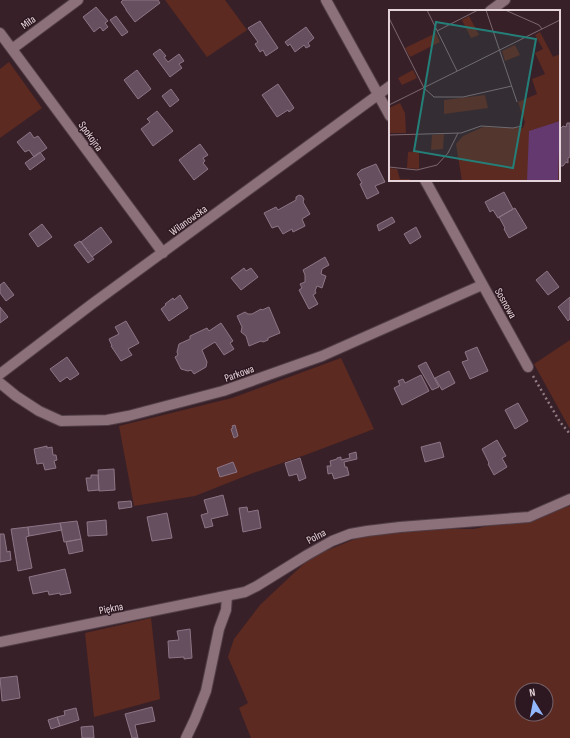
<svg xmlns="http://www.w3.org/2000/svg" width="570" height="738" font-family="'Sofia Sans Condensed',sans-serif">
	<rect width="100%" height="100%" fill="#382029"/>
	<!-- green -->
	<path fill="#5c2a20" fill-rule="evenodd" d="M165,0H225L247,30L207,57Z
		M9,62L42,108L0,138V69Z
		M570,340V429L534,364Z
		M341,358L374,429L308,454L253,473L195,496L134,506L119,426L232,398Z
		M570,506V738H251L239,708L248,703L228,657L234,639L260,605L311,557L360,537L390,533L445,529H474L506,522ZM522,690H546V714H522Z
		M151,618L160,699L94,717L85,633Z"/>
	<!-- building -->
	<path fill="#665060" stroke="#8d7586" d="M123,0H158L160,3L135,22L126,10V9L121,2Z
		M96,7L108,21L105,23L108,27L103,31L100,27L94,32L83,17Z
		M116,16L128,32L122,36L110,20Z
		M260,21L278,48L266,56L263,50L260,52L255,44L258,42L248,28Z
		M306,27L314,38L308,43L310,46L306,48L304,45L295,52L290,44L288,46L285,42Z
		M160,49L166,56L164,57L168,62L179,54L184,61L179,64L182,68L170,77L153,54Z
		M137,70L151,89L138,99L124,80Z
		M278,84L294,108L289,112L288,110L277,117L262,95Z
		M171,89L179,100L170,107L162,96Z
		M157,111L173,131L153,146L141,129L150,122L147,119Z
		M567,123H570V157L568,158V163L566,162L563,166H559V132L560,129L563,126L566,127Z
		M30,132L34,138L38,136L47,148L34,157L29,150L25,152L17,142Z
		M200,144L208,155L203,158L205,161L203,163L208,169L194,180L179,160Z
		M40,152L45,159L30,170L25,163Z
		M376,164L385,182L375,186L379,193L367,199L360,184L362,183L357,174L361,170Z
		M504,192L513,209L498,218L493,210L490,212L485,202Z
		M299,195L302,196L304,199L303,202L310,214L302,219L305,226L293,232L292,229L283,234L278,226L272,228L264,213L276,207L278,210L296,200V197Z
		M515,208L527,228L509,238L504,229L505,228L499,217Z
		M392,217L395,222L379,231L377,225Z
		M42,224L52,237L38,247L29,234Z
		M101,227L112,242L92,257L81,242Z
		M416,227L421,237L410,244L404,234Z
		M80,241L94,259L88,263L74,245Z
		M325,257L329,265L322,269L321,274L326,276L322,288L317,286L315,291L316,293L313,295L318,304L309,309L299,290L302,288L300,284L305,282V275L303,270Z
		M244,268L246,271L251,268L258,277L241,290L231,278Z
		M547,271L559,287L548,295L536,280Z
		M4,282L14,295L6,301L0,293V285Z
		M180,295L188,308L169,321L161,309L166,305L165,304L173,298L174,300Z
		M570,297V319L568,321L558,307Z
		M0,307L8,317L0,323Z
		M269,307L280,333L268,338V340L263,342L261,341L249,346L246,336L241,332L242,327L237,316L245,312L248,314H252L261,309L262,310Z
		M126,321L139,343L128,349L132,355L121,361L111,346H112L109,339L119,334L115,327Z
		M221,323L233,341L230,343L234,349L224,355L215,342L202,350L207,362L206,367L194,374L191,370L188,371L181,369L175,357L178,355L177,352L179,344L190,339V336L207,328L209,331Z
		M477,347L488,371L470,379L462,362L468,360L465,352Z
		M67,357L79,374L70,380L67,377L60,382L50,369Z
		M426,362L439,387L432,390L418,366Z
		M449,371L455,383L442,390L435,378Z
		M421,375L429,391L402,405L394,388L400,385L398,381L403,379L405,383Z
		M518,403L528,421L515,429L505,410Z
		M235,425L238,436L234,438L231,429L233,428L232,426Z
		M497,440L506,456L502,458L507,467L494,475L488,464L489,463L482,449Z
		M440,442L444,457L425,462L421,447Z
		M47,446V448L52,447L53,455H56L57,460L54,461L56,468L45,470L43,463L37,464L34,449Z
		M356,452L357,459L344,462L345,467H347L349,475L334,479L332,473L328,474L327,466H331L330,461L337,459V458L341,457V460L350,458L349,454Z
		M300,458L306,478L299,481L297,474L289,476L285,463Z
		M233,462L237,472L220,477L217,468Z
		M114,469L115,490L99,491L98,470Z
		M91,475H98L99,490L88,491L86,478H91Z
		M223,495L228,515L211,519L213,526L205,528L201,515L208,513L204,500Z
		M131,501L132,507L119,509L118,502Z
		M247,507L248,512L258,510L261,528L243,532L239,508Z
		M167,513L172,538L152,541L147,517Z
		M106,520L107,535L88,536L87,522Z
		M77,521L81,539L64,542L60,523Z
		M60,523L62,530L29,536L28,527Z
		M28,527L29,536L26,537L32,568L18,571L11,529Z
		M0,534H4L7,552L10,551L11,560L0,562Z
		M81,539L83,551L69,554L66,542Z
		M65,569L71,593L60,595V593L49,595L48,591L33,594L29,577Z
		M190,629L192,658L184,659V657L169,658L168,641L179,640L177,631Z
		M17,676L20,698L2,701L0,678Z
		M152,707L155,721L135,725L138,738H132L125,714Z
		M76,708L79,720L60,726L57,717L65,715L64,711Z
		M57,717L60,726L51,729L48,720Z
		M93,726L94,738H82L81,727Z"/>
	<g fill="none" stroke-linecap="round" stroke-linejoin="round">
		<defs>
			<path id="minor" d="M326,0L390,116
				M490,11L505,0
				M0,33L163,253
				M12,49L78,0
				M425,180L528,367
				M0,374L92,304L390,86
				M0,383L16,396L39,411L61,421L107,420L128,416L223,391L322,356L482,285
				M0,642L245,592L257,586L307,555L332,541L350,534L367,531L400,527L529,517L570,499
				M186,738L195,719L206,691L219,629L226,610L227,596"/>
		</defs>
		<!-- minor casing -->
		<use href="#minor" stroke="#513e46" stroke-width="12"/>
		<!-- path -->
		<path stroke="#917c84" stroke-width="2.5" stroke-dasharray="2 3" stroke-linecap="butt" d="M533,376L560,422L570,434"/>
		<!-- minor -->
		<use href="#minor" stroke="#8c707a" stroke-width="10"/>
	</g>
	<g text-anchor="middle" stroke-width="3" stroke-linejoin="round" paint-order="stroke">
		<!-- street labels -->
		<g font-size="11" fill="#e4d3d9" stroke="#2d1720">
			<text transform="translate(28 22) rotate(-36)" y="4">Miła</text>
			<text transform="translate(91 136) rotate(54)" y="4">Spokojna</text>
			<text transform="translate(188 220) rotate(-36)" y="4">Wilanowska</text>
			<text transform="translate(506 303) rotate(61)" y="4">Sosnowa</text>
			<text transform="translate(239 373) rotate(-20)" y="4">Parkowa</text>
			<text transform="translate(316 536) rotate(-28)" y="4">Polna</text>
			<text transform="translate(111 608) rotate(-11)" y="4">Piękna</text>
		</g>
	</g>
	<!-- overview -->
	<g transform="translate(389 10)">
		<rect width="171" height="171" fill="#382029"/>
		<path d="M80,6L90,25L82,28L73,10ZM151,22L164,47L171,44V171H73L67,134L74,126L94,117L134,118L136,112L129,92L148,84L143,69L156,64L146,43L154,39L146,25ZM47,23L51,32L21,47L16,38ZM126,35L131,45L116,51L113,41ZM24,60L28,68L13,75L9,68ZM96,85L99,98L55,104V90ZM11,93L16,103L17,123H0V98ZM55,124L54,139L42,140L43,125ZM30,141V159L18,158L19,142ZM0,158L8,159L11,169H21V171H0Z" fill="#5c2a20"/>
		<path d="M171,111L169,171H138L140,121Z" fill="#63396f"/>
		<path fill="none" stroke="#7d686f" stroke-width="1" d="M38,0L68,61M97,0L128,92M116,0L150,15L153,19M0,8L35,78L45,87H74L123,76M48,21L89,0M0,95L171,10M0,125L72,123L92,116L124,118L133,116M0,157L28,160L48,155L59,143L69,123"/>
		<path fill="#247f79" fill-opacity="0.15" stroke="#247f79" stroke-width="2" d="M47,12L147,29L124,158L25,141Z"/>
		<rect width="171" height="171" fill="none" stroke="#e4d3d9" stroke-width="2"/>
	</g>
	<!-- north arrow -->
	<g transform="translate(534 702) rotate(350)"><circle r="19" fill="#2d1720" stroke="#76626a"/>
	<path d="M0-3L7 15L0 10L-7 15Z" fill="#93b7fd"/>
	<text y="-6" font-size="11" font-weight="bold" text-anchor="middle" fill="#e4d3d9">N</text>
	</g>
</svg>
